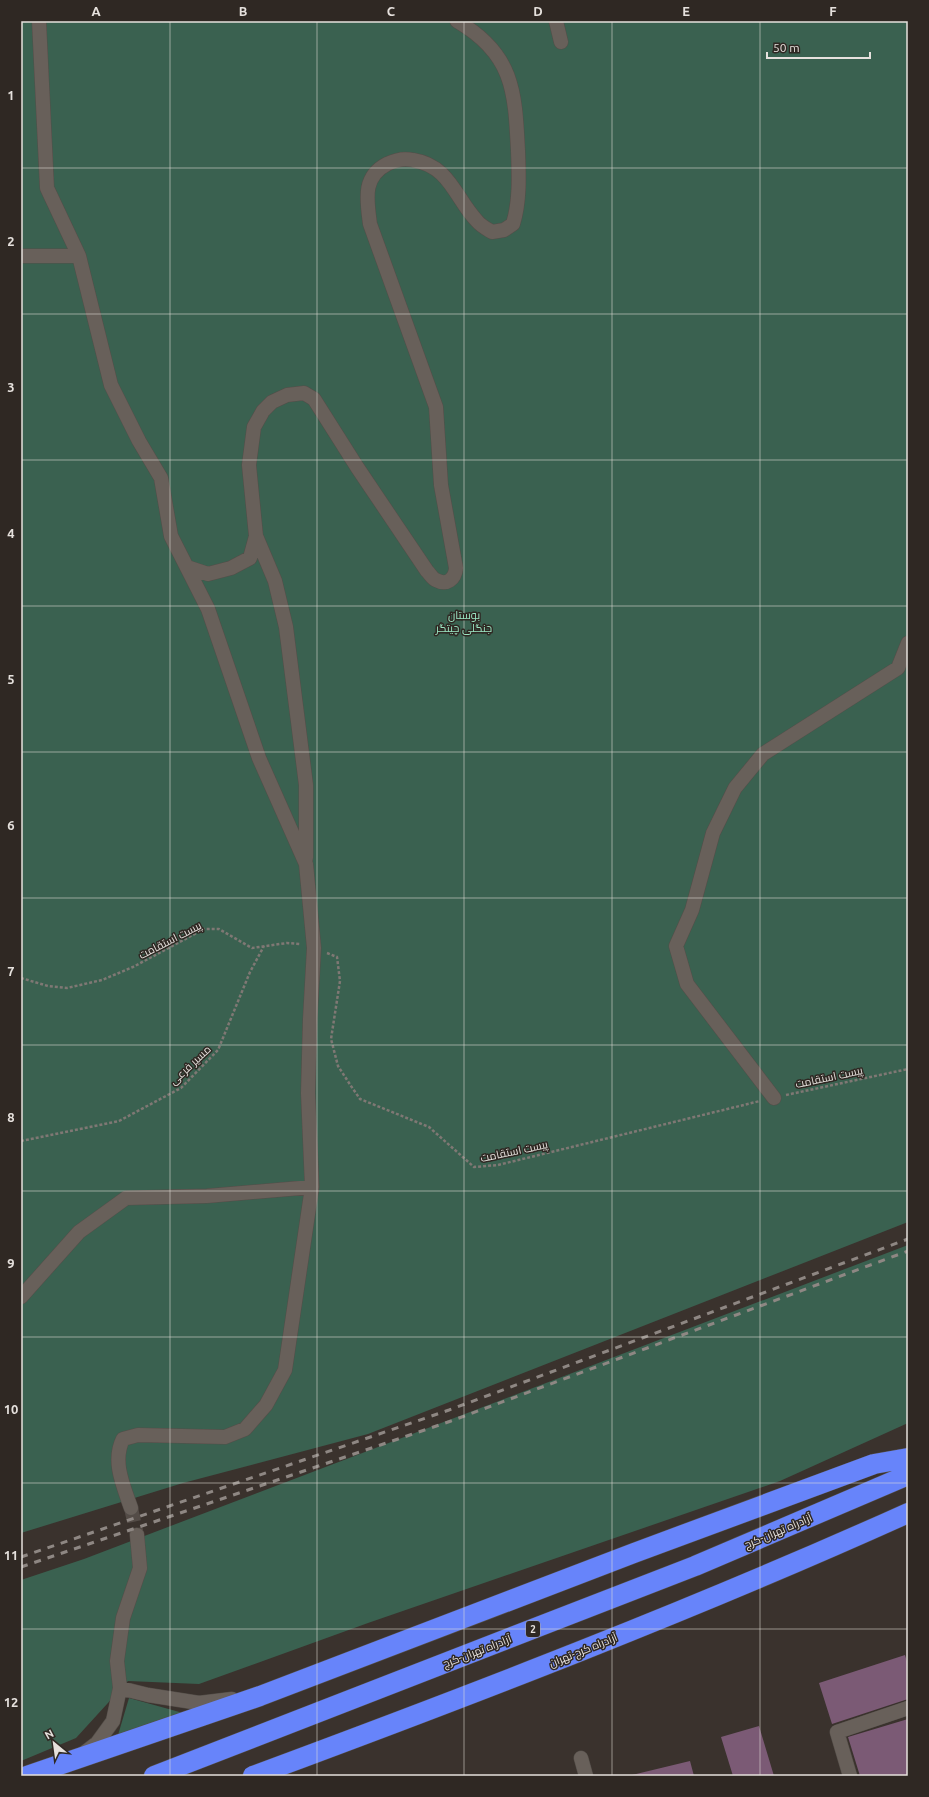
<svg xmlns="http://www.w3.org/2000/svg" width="929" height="1797" font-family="Ubuntu,Cairo,sans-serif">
	<rect width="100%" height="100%" fill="#3a322d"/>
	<!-- green -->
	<path fill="#3a6150" d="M21,21H908V1222L368,1434L183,1483L21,1533Z
		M908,1245V1423L780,1481L368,1623L199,1684L128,1681L76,1738L21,1761V1580L84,1559Z
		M129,1698L183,1713L118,1735Z"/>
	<!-- building -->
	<path fill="#7b5a75" d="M905,1655L908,1665V1699L832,1724L819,1683Z
		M908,1719V1776H860L848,1737Z
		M759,1726L774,1776H733L721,1737Z
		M690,1761L694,1776H632V1775Z"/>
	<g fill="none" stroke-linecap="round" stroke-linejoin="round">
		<!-- minor-tunnel -->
		<path stroke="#544c47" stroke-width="14" stroke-dasharray="14 7" stroke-linecap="butt" d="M131,1508L137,1535"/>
		<defs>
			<path id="minor" d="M39,21L47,188L79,256L111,385L139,441L161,478L171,536L208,609L259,758L306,864L314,948L310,1019L308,1093L312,1187L285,1370L266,1405L245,1429L225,1437L138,1435L123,1439C112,1461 123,1485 131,1508
				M556,21L561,42
				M21,256H79
				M187,567L208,574L231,568L250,558L256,536
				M306,858V785L286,627L275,581L256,536L249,465L254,427L263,411L272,402L287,395L304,393L314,399L357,467L427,571C430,574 433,579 436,580C447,586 455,579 456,568L441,485L436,407L370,224C367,200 362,177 387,164C395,160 404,158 413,160C450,166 455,198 477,221C481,226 487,229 492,232L504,230L513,224C520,201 519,176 518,151C515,92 514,54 457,21
				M774,1098L687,984L676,946L692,910L713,833L735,788L763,754L898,668L908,643
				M21,1297L79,1232L126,1198L207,1196L312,1187
				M120,1688L148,1695L199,1703L232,1699
				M84,1753L97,1743L113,1721L120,1688L117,1661L123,1618L140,1568L137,1535
				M581,1758L586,1776
				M850,1776L837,1732L908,1708"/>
			<path id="highway" d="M27,1776L260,1696L634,1553L874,1464L908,1458
				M154,1776L695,1566L908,1475
				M253,1776C474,1694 693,1610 908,1513"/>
		</defs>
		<!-- minor casing -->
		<use href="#minor" stroke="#544e49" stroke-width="15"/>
		<!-- highway casing -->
		<use href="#highway" stroke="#544e49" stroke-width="21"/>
		<!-- path -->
		<path stroke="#7f7874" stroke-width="2.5" stroke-dasharray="3 2" stroke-linecap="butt" d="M327,953L337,957L340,981L331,1039L338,1066L351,1086L360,1099L429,1127L474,1167L498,1165L760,1101
			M21,978L48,986L67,988L102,980L133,967L204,929H219L252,948L287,943L300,944
			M786,1095L908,1069
			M21,1141L119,1121L181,1088L218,1050L250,972L264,946"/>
		<!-- minor -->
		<use href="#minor" stroke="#68605a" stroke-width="14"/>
		<!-- highway -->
		<use href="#highway" stroke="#6784fa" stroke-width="20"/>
		<!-- rail -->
		<path stroke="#8e8783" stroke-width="3" stroke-dasharray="7 7" stroke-linecap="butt" d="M21,1557L449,1410L908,1239
			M21,1567L451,1421L908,1251"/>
	</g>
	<!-- grid -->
	<path fill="none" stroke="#e6e1dd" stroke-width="1" stroke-opacity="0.55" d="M170,21V1776M317,21V1776M464,21V1776M612,21V1776M760,21V1776M21,168H908M21,314H908M21,460H908M21,606H908M21,752H908M21,898H908M21,1045H908M21,1191H908M21,1337H908M21,1483H908M21,1629H908"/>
	<g text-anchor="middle" stroke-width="3" stroke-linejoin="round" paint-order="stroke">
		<!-- shield labels -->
		<rect fill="#2f2823" stroke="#afaaa5" stroke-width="1" x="526" y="1621" width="14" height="16" rx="3"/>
		<g font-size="10" font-weight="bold" fill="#e6e1dd">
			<text x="533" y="1633">2</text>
		</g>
		<!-- park labels -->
		<g font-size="11" fill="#9be6c3" stroke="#2f2823">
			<text x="464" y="619">بوستان<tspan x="464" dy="13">جنگلی چیتگر</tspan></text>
		</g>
		<!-- street labels -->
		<g font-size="11" fill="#e6e1dd" stroke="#2f2823">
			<text transform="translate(170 940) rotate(-27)" y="4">پیست استقامت</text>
			<text transform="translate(190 1065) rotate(-43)" y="4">مسیر فرعی</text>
			<text transform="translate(829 1077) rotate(-12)" y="4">پیست استقامت</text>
			<text transform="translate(514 1151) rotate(-12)" y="4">پیست استقامت</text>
			<text transform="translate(778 1531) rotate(-23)" y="4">آزادراه تهران-کرج</text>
			<text transform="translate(583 1650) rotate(-22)" y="4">آزادراه کرج-تهران</text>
			<text transform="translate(477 1651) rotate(-21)" y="4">آزادراه تهران-کرج</text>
		</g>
	</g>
	<!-- border -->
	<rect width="929" height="1797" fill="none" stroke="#2f2823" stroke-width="44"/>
	<!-- north arrow -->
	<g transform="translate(54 1743) rotate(331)" stroke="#2f2823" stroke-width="3" paint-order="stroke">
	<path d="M0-3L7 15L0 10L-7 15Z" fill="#e6e1dd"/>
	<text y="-6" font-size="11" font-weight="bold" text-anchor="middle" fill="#e6e1dd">N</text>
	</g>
	<!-- scale -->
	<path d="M767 52v6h103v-6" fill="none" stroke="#e6e1dd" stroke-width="2"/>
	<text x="773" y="52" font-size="12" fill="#e6e1dd" stroke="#2f2823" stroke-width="3" paint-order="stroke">50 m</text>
	<rect x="22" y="22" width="885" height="1753" fill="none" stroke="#e6e1dd" stroke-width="1.5"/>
	<g font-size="13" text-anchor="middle" font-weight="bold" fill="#e6e1dd">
		<text x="96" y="16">A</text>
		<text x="243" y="16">B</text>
		<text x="391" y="16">C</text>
		<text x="538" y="16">D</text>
		<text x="686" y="16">E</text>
		<text x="833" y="16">F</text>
		<text x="11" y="100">1</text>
		<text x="11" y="246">2</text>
		<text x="11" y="392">3</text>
		<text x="11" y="538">4</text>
		<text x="11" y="684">5</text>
		<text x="11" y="830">6</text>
		<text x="11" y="976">7</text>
		<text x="11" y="1122">8</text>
		<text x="11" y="1268">9</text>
		<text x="11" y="1414">10</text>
		<text x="11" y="1560">11</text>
		<text x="11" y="1707">12</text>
	</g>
</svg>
